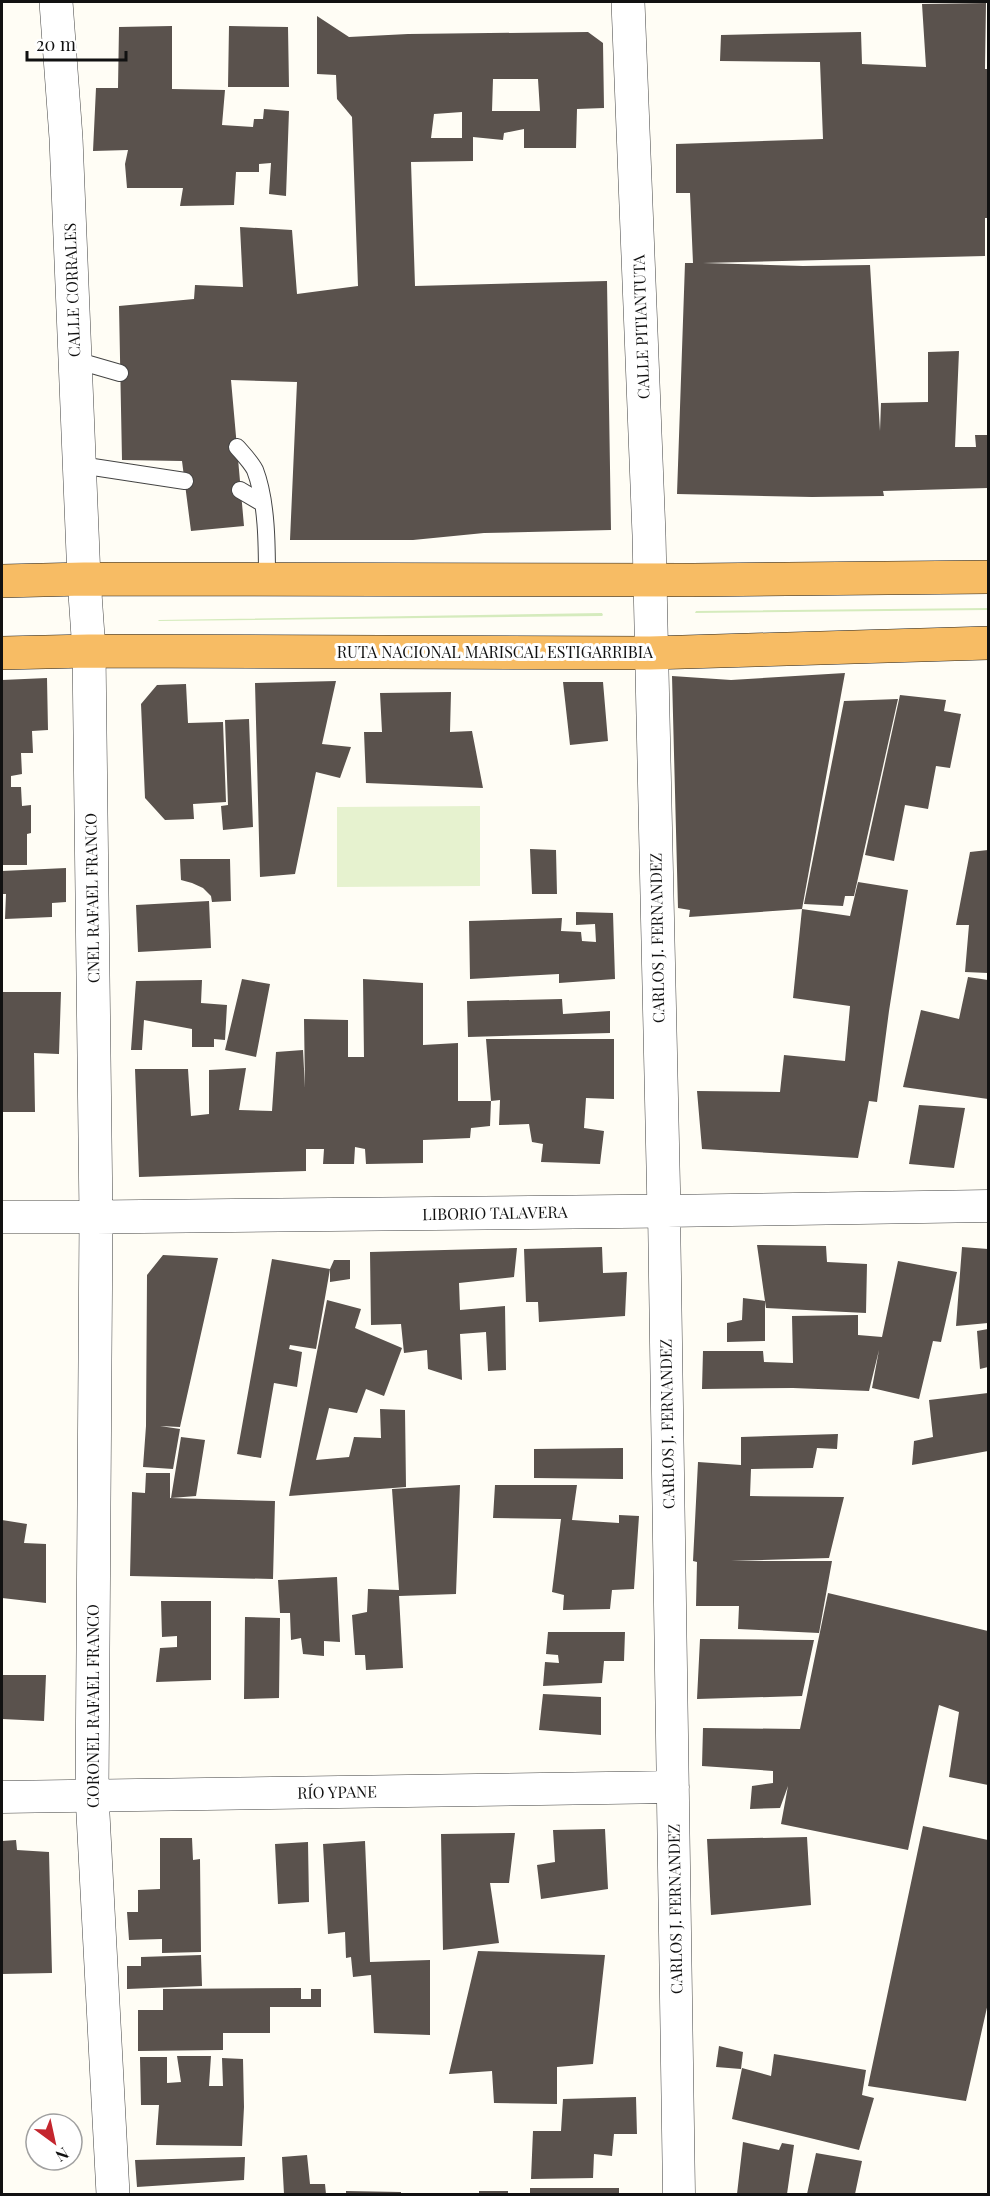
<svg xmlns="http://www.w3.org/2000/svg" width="990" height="2196" font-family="'Playfair Display',serif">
	<rect width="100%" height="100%" fill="#fffdf5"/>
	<!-- green -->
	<path fill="#d5ebbd" d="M988,608V610L695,613L696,611Z
		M602,613L603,615L602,616L159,621L158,620Z"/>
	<!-- pitch -->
	<path fill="#e6f2cf" d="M480,806V886L337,887V807Z"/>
	<!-- building -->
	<path fill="#5a524d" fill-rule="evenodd" d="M986,3L985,69H988V218H985V256L703,263L803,266L870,265L880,431L881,403L928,402V352L959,351L955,447H976L975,435H988V488L883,491L884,496L812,497L677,494L685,263H693L690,193H676V144L823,139L820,62L720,61L721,35L861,32L862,64L926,67L922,4Z
		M317,16L349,37L408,34L588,32L603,43L604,108L577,109L576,148H524V129L504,133L503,140L473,137V161L411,162L415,286L607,281L611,530L484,533L413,540H290L297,382L231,380L244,526L191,531L182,461L122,460L119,306L194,299L195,285L243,287L240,227L292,230L297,294L358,286L352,117L337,99L336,75L317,74ZM493,79H538L540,111H492ZM462,112V138H431L434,114Z
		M172,26V89L225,90L222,125L253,127L254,119H263L264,109L289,111L286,196L269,194L271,163L259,164V172H236L234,205L180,206L183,188H127L125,164L128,150L93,151L96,88H118L119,27Z
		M229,26L288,27L289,87H228Z
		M845,673L802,909L689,917L690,910L678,908L672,676L731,680Z
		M47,678L48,730L32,731L33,753H21L22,774L11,776V787H21L22,806L31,805V833L27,834V865H2V680Z
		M336,681L322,744L351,747L340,778L316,772L295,874L260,877L255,683Z
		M563,682H603L608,741L570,745Z
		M186,684L188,723L223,722L226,802L193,804L194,819L165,820L145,798L141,704L157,685Z
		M451,692L450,732L472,731L483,788L366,783L364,732H382L380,693Z
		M900,695L946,700L944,711L961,714L950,768L936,766L928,809L905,805L894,861L865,855Z
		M898,699L854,896H845L843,906L804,904L844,701Z
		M249,719L253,827L223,830L221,806L228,805L225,720Z
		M530,849L556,850L557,894H532Z
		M988,850V973L965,972L969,925H956L970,852Z
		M180,859H230L231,901L212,902L211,896L203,888L192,883L181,880Z
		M66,868V902L52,903V917L5,919L6,894H2V871Z
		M858,882L908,890L889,1011L877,1102L869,1101L858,1158L702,1149L697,1091L780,1092L784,1055L845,1061L850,1006L793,998L802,909L850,916Z
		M209,901L211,948L138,952L136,905Z
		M576,912L613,913L615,979L559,983V974L470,979L469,921L562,918L561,931L581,932L582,941L596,942L595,924L576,925Z
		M968,977L988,980V1099L903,1087L921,1010L959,1019Z
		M242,979L270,984L256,1057L225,1050Z
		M363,979L423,983V1045L458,1043V1101H491L490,1126L471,1128L470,1138L423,1140V1163L366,1164L365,1149L355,1147L354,1164H323L324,1149H306V1171L139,1177L135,1069H188L191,1116L209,1114V1070L246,1068L239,1110L272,1111L276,1052L303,1050L305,1088L304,1019L348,1020V1057H364Z
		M202,980L201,1003L227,1005L225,1040L214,1039V1047H192V1029L144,1020L142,1050H131L136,981Z
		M2,992H61L59,1054L34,1053L35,1112H2Z
		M562,999L563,1014L610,1011V1033L468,1037L467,1001Z
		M486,1039H614V1099L586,1098L584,1128L604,1131L600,1164L541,1162L543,1144L532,1142L529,1124L499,1125L500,1100L491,1101Z
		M919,1105L965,1108L954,1168L909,1164Z
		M757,1245L826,1246L827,1262L867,1264L866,1313L766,1308L765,1301V1341L727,1342V1323L742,1320L743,1298L765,1301Z
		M602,1247L603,1273L627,1272L625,1316L539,1322L538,1302H526L524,1249Z
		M962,1247L988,1249V1323L956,1326Z
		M517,1248L514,1277L459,1283L460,1310L505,1306L506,1370L488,1371L486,1332L460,1334L462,1380L428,1369L427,1350L404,1353L401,1324L371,1325L370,1252Z
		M163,1255L218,1258L180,1427L160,1426L180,1429L173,1469L143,1467L146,1426L147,1275Z
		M272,1259L330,1269L316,1349L290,1345L289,1349L302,1352L297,1387L274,1383L261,1458L237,1454Z
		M334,1260H350V1279L330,1282V1269Z
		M898,1261L957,1272L941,1342L933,1341L919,1399L872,1388L879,1350L869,1391L793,1388L702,1389L703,1351H763L764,1362L793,1363L792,1316L858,1315V1335L882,1337Z
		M327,1300L361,1309L355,1328L402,1348L384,1396L366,1389L357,1413L329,1408L316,1460L349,1457L354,1437L381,1438L380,1409L405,1410L406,1487L289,1496Z
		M988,1329V1367L980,1369L977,1331Z
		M988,1393V1451L912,1465L914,1441L933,1437L929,1400Z
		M838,1434L837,1449L817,1448L813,1468L751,1469L750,1496L844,1497L829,1558L731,1561H832L819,1633L738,1629L739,1606H696L697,1562L693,1561L698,1462L741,1465V1437Z
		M181,1437L205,1440L196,1496L171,1498Z
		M623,1448V1479L534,1478V1449Z
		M146,1473H170V1498L275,1501L273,1579L130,1576L132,1492L145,1493Z
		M460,1485L456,1594L399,1596L403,1668L366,1670L365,1655H355L352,1615L367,1612L368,1589L399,1590L392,1489Z
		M495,1485H577L572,1520L619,1523V1515L639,1516L634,1589L612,1590L610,1609L563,1610L564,1595L552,1592L561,1519L493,1518Z
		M2,1520L27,1524L24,1543L46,1544V1603L2,1598Z
		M337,1577L340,1642L324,1641V1656L303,1654L301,1638L291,1640L290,1613H280L278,1580Z
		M828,1593L988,1631V1785L949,1777L959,1712L939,1705L908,1850L781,1824L788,1786L780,1808L750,1809L752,1786L773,1783V1771L702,1766L703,1728L800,1729Z
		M161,1601H211V1680L156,1682L160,1648L177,1647V1636L162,1637Z
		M245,1617L280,1618L279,1698L244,1699Z
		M548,1632H625L624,1661H604L602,1683L543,1686L545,1662L559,1663L558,1655L546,1654Z
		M700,1639L814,1640L802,1696L697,1699Z
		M2,1675H46L44,1721L2,1719Z
		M543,1694L601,1697V1735L539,1730Z
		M923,1826L988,1840V2003L966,2101L868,2086Z
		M605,1829L608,1889L541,1899L537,1865L555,1862L553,1830Z
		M515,1833L509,1883H490L499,1943L443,1950L441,1834Z
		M807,1837L811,1905L711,1915L707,1839Z
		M160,1838H192L193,1860L200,1859L201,1952L162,1953V1939L129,1940L127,1912H138V1890L160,1889Z
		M16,1840L17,1850L49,1852L52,1973L2,1974V1841Z
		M365,1841L370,1962L430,1960V2035L374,2033L371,1975L353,1977L351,1957L346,1958L345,1932L328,1934L323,1844Z
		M308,1842L309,1902L278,1904L275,1844Z
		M478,1951L605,1955L593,2064L557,2067V2104L494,2103L492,2071L449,2074Z
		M201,1955L202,1986L127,1989V1966H141V1957Z
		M301,1988V1999H311V1989H321V2007H270V2033H223V2050L138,2051V2010H163V1989Z
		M719,2046L743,2052L741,2069L716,2067Z
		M774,2054L866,2070L862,2095L874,2098L859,2150L732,2119L742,2068L771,2076Z
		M177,2056H211L209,2086H223L222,2058L243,2059L244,2107L242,2146L156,2145L159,2105H141L140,2057H167V2083L181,2082Z
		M636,2097L637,2134H614L612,2156L594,2154L593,2178L531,2179L533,2131H561L563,2099Z
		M743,2142L779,2150L782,2143L794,2145L787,2194H737Z
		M816,2153L862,2161L855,2194H807Z
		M307,2155L310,2184H325L326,2194H284L282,2157Z
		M245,2157L244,2180L137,2187L135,2160Z
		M530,2188H619V2194H530Z
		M346,2191L401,2192V2194H346Z
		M479,2191H508V2194H479Z"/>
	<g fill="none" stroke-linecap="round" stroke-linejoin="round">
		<defs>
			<path id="service" d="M75,360L120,373
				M237,447C243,454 251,462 255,470C267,501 267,547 267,579
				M80,465L185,481
				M240,490L262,503"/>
			<path id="minor" d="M2,1217H96
				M2,1797L673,1787
				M679,2194L664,1211L988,1206"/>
			<path id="tertiary" d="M56,2L66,138L84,579L89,651L96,1217L92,1795L113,2194
				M96,1217L664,1211L649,535L628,2"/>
			<path id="trunk" d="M2,581L84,579L693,580L988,577
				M2,653L89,651L650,653L988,643"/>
		</defs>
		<!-- service casing -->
		<use href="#service" stroke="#444" stroke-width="18"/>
		<!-- minor casing -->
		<use href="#minor" stroke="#444" stroke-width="33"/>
		<!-- tertiary casing -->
		<use href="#tertiary" stroke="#444" stroke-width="34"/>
		<!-- trunk casing -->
		<use href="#trunk" stroke="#222" stroke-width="34"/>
		<!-- service -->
		<use href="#service" stroke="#fff" stroke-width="16"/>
		<!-- minor -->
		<use href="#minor" stroke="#fff" stroke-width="32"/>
		<!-- tertiary -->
		<use href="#tertiary" stroke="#fff" stroke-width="33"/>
		<!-- trunk -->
		<use href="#trunk" stroke="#f7bc64" stroke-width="33"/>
	</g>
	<g text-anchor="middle" stroke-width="6" stroke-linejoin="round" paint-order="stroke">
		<!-- street labels -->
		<g font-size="16" fill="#111" stroke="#fff">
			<text transform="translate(72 290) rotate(-92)" y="6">CALLE CORRALES</text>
			<text transform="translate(641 327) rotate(-92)" y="6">CALLE PITIANTUTA</text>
			<text x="495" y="658">RUTA NACIONAL MARISCAL ESTIGARRIBIA</text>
			<text transform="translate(92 898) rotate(-91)" y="6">CNEL RAFAEL FRANCO</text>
			<text transform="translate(657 938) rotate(-91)" y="6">CARLOS J. FERNANDEZ</text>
			<text transform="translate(495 1213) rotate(-1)" y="6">LIBORIO TALAVERA</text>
			<text transform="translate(667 1424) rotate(-91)" y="6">CARLOS J. FERNANDEZ</text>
			<text transform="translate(93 1706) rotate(-90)" y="6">CORONEL RAFAEL FRANCO</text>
			<text transform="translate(337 1792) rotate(-1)" y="6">RÍO YPANE</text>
			<text transform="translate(675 1909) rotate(-91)" y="6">CARLOS J. FERNANDEZ</text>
		</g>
	</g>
	<!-- border -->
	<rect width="990" height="2196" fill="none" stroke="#111111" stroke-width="6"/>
	<!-- north arrow -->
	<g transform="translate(54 2142) rotate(147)"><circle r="28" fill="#ffffff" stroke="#a0a0a0" stroke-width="1.5"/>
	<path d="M0-4.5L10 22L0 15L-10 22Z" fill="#c4262e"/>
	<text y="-9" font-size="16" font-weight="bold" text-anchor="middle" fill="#111111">N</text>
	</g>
	<!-- scale -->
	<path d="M27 51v9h99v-9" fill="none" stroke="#111111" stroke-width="3"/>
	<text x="36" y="51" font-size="18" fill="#111111" stroke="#ffffff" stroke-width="4.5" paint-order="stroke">20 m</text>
</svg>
